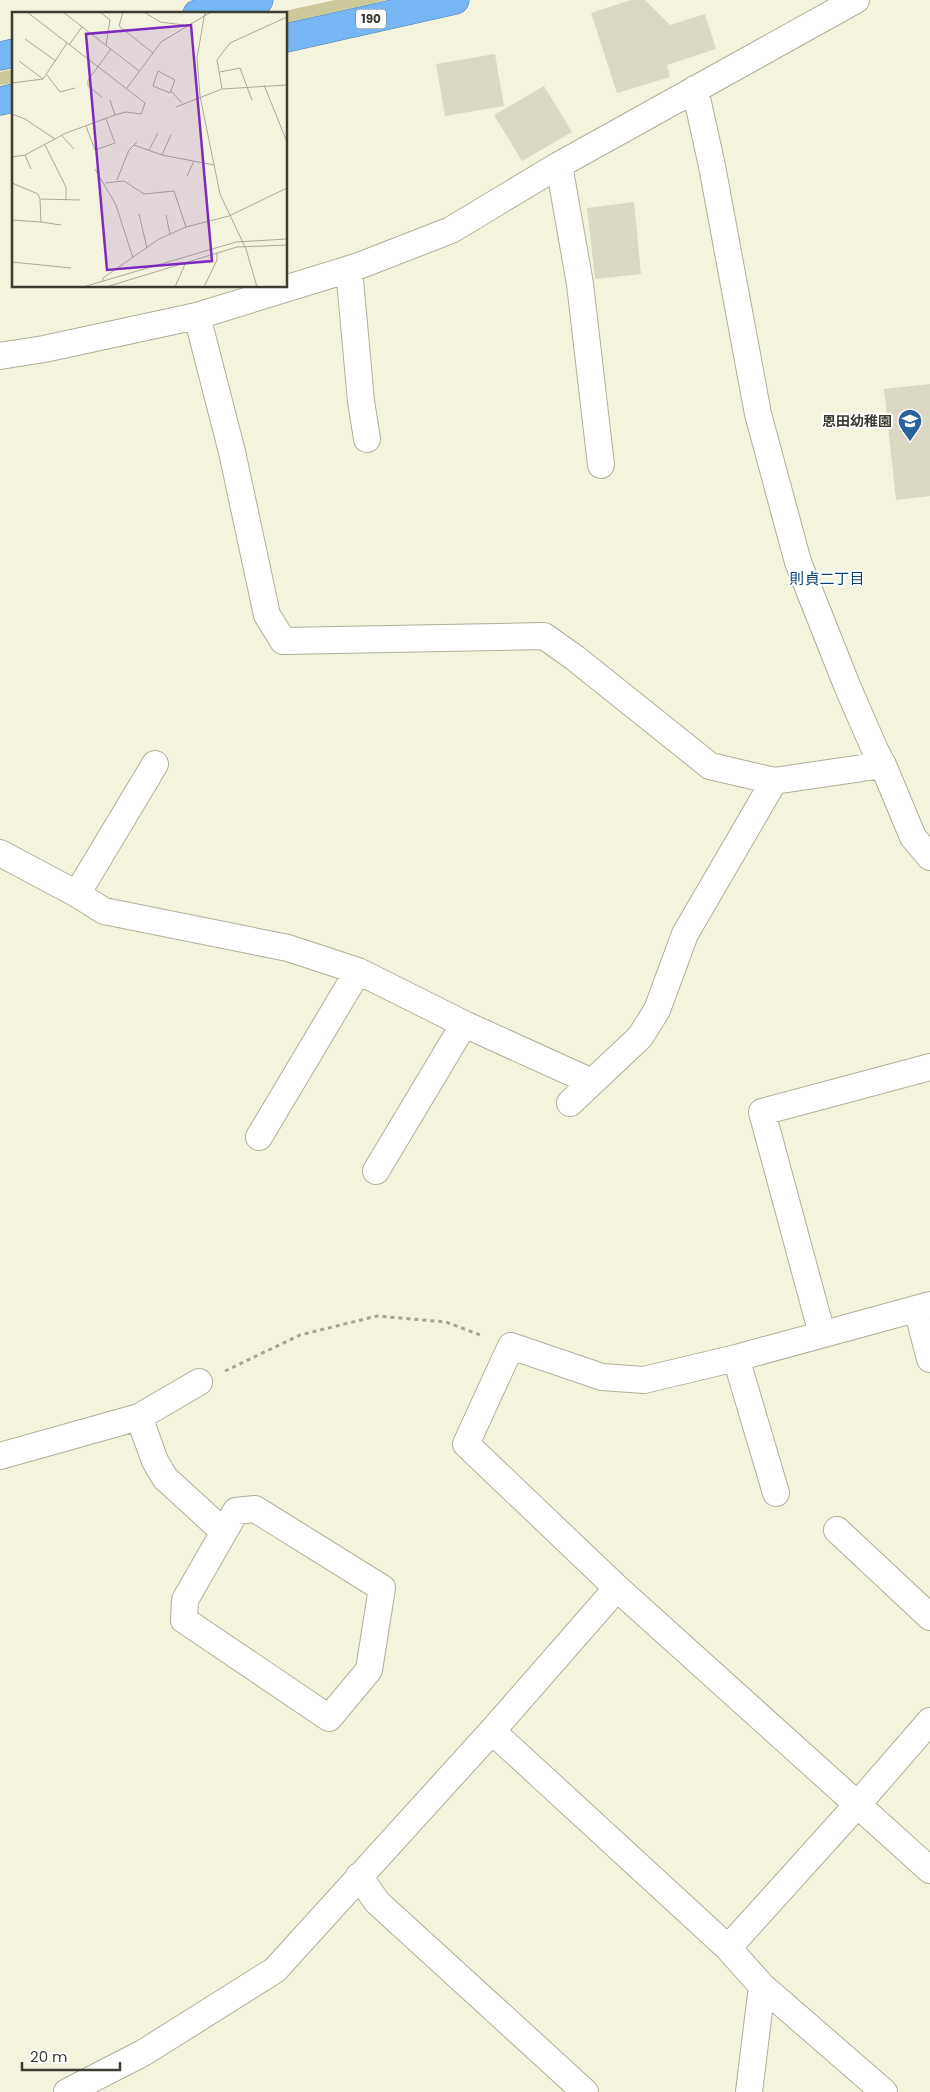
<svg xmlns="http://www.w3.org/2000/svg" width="930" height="2092" font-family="Poppins,'Noto Sans JP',sans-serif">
	<rect width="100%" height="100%" fill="#f4f3dd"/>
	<!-- green -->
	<path fill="#ccc89a" d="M335,0H387L286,23V14H271Z
		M14,69V83L0,85V72Z"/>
	<!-- building -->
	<path fill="#dbd9c4" d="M631,0H645L670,25L705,14L716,49L667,65L670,77L617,93L591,13Z
		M495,54L504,106L445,116L436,64Z
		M544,86L572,132L522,161L494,115Z
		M634,202L641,274L595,279L587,208Z
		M930,384V496L896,500L884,389Z"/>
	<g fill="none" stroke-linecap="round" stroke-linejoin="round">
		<defs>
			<path id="minor" d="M695,89L712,166L758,414L798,562L848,688L875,750L883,765L913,837L930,857
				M559,165L580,284L601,465
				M349,269L361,401L367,439
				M197,316L232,452L267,615L283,641L544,636L575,658L710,766L774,781L883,765
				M0,356L44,349L197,316L356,267L451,230L559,165L856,0
				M0,853L77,894L104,911L288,948L358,971L464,1024L592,1082
				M77,894L155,764
				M570,1103L640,1037L657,1010L685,934L774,781
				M259,1137L358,971
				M376,1171L464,1024
				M930,1305L736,1358L644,1380L602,1377L511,1346L466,1444L617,1588L930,1870
				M917,1309L930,1359
				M822,1334L762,1112L930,1067
				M736,1358L776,1493
				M139,1417L155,1461L165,1478L223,1531
				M0,1456L139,1417L199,1382
				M255,1509L382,1588L369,1670L329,1718L184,1620L185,1600L236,1511Z
				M837,1530L930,1617
				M492,1731L728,1948L762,1986L884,2092
				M359,1876L377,1902L585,2092
				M728,1948L857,1805L930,1721
				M67,2092L143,2053L275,1970L492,1731L617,1588
				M749,2092L762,1986"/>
			<path id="trunk" d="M197,14L259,0
				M286,38L455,0
				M0,56L14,53
				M0,101L14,98"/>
		</defs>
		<!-- minor casing -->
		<use href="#minor" stroke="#b0af9a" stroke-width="28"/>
		<!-- trunk casing -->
		<use href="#trunk" stroke="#4b7faf" stroke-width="29"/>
		<!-- path -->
		<path stroke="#a5a494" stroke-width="3" stroke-dasharray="4 4" stroke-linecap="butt" d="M225,1371L300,1335L377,1316L446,1322L483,1336"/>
		<!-- minor -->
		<use href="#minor" stroke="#fff" stroke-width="26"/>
		<!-- trunk -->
		<use href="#trunk" stroke="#76b6f4" stroke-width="28"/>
	</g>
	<!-- icons -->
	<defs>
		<symbol id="school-pin" viewBox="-11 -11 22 30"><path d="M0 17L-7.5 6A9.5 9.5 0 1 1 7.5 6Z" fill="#2a639b" stroke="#fff"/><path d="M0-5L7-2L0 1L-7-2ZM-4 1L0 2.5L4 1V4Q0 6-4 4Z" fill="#fff"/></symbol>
	</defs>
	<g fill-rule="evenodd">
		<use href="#school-pin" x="896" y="407" width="28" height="38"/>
	</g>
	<g text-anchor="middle" stroke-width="4" stroke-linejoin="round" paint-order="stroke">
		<!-- shield labels -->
		<rect fill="#fff" stroke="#767670" stroke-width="1" x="356" y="9.5" width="30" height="19" rx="4"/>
		<g font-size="12" font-weight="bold" fill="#3c3c33">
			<text x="371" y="23">190</text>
		</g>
		<!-- poi labels -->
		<g font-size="14" font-weight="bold" fill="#3c3c33" stroke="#fff" text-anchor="end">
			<text x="892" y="426">恩田幼稚園</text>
		</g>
		<!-- neighbourhood labels -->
		<g font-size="15" fill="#0a4273" stroke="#fff">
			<text x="827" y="584">則貞二丁目</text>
		</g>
	</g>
	<!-- overview -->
	<g transform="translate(12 12)">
		<rect width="275" height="275" fill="#f4f3dd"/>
		<path fill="none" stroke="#aa9" stroke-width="1" d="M51,0L127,59M88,0L98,8L94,33M111,0L107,14L141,41M132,0L148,10L172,13M193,0L185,46L188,84L208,182L234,237L245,275M13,27L44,49M57,33L70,15M7,49L31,67M146,59L163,68L158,81L141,74ZM208,60L228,56L240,88M35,63L48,80L63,76M0,71L31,67L55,31M252,73L275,130M115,76L149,30L199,0M210,77L205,48L218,31L275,5M159,79L170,91M90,85L76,74V68L99,37M98,88L103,103M164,95L210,77L275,73M0,102L13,107L43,127M74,114L83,138L103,131L94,107M50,124L62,137M33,133L54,175V188M122,133L150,143L202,153M137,138L146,121M13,143L19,157M150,143L159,123M0,145L13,143L54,121L103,103L114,100L129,102L133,91L15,0M83,157L104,193L121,246M175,164L182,149M105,168L117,138L125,130M0,171L26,182L28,187L68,188M93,171L112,169L132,182L162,179L174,215M28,187L29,210L49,213M127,202L135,236M154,203L158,222M0,208L29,210M0,250L59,256M91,269V266L147,227L174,215L217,204L275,176M71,275L224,230L275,227M94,275L225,235L275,233M163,275L174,250M192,275L205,248V241"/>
		<path fill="#7b2cbf" fill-opacity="0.15" stroke="#7b2cbf" stroke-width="2.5" d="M179,13L200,249L95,258L74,22Z"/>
		<rect width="275" height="275" fill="none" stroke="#3c3c33" stroke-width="2.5"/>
	</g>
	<!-- scale -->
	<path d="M22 2062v8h98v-8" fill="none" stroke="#3c3c33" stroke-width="2.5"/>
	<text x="30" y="2062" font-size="15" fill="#3c3c33" stroke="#ffffff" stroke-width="4" paint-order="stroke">20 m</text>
</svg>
